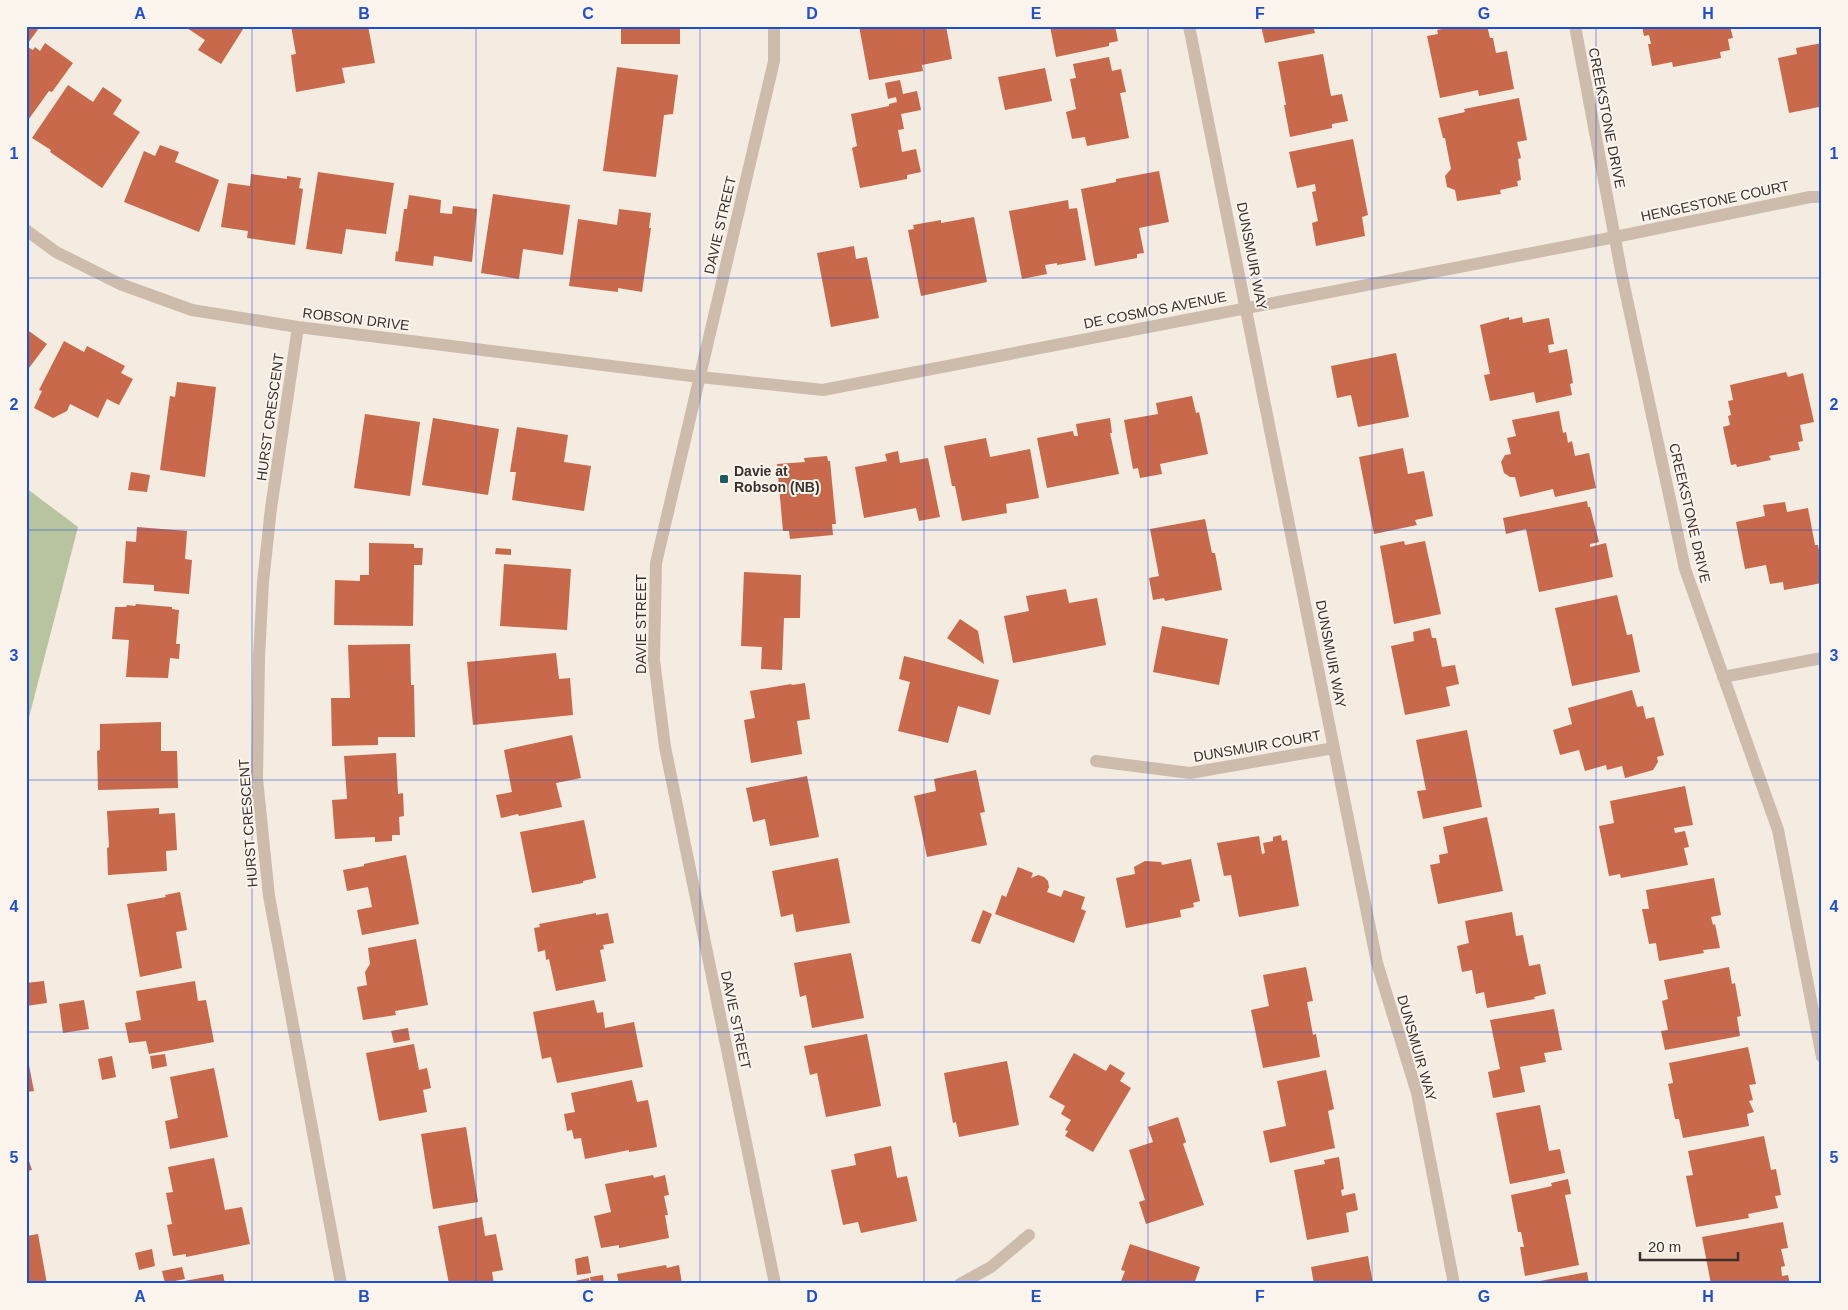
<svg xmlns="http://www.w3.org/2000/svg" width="1848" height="1310" font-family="Helvetica,sans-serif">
	<rect width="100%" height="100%" fill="#f4ebe1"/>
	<!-- green -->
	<path fill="#b8c4a0" d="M26,488L78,527L26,729Z"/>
	<!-- building -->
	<path fill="#c8694b" d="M26,26H36L39,28L26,46L33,50L35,47L40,51L45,43L73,63L52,92L49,91L26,123Z
		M184,26H245L221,64L198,50L205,40Z
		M291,26H368L375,63L342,68L345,83L296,92L291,55L296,54Z
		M621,26H680V44H621Z
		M859,26H928L929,29L946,26L952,59L922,65L923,71L869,80Z
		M1050,26H1115L1118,41L1109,43V46L1056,57Z
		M1261,26H1313L1315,33L1265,43Z
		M1456,26H1487L1490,38H1493L1496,53L1507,51L1514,89L1479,96L1478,90L1440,98L1427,36L1438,34L1437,30Z
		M1642,26H1730L1733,38L1728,39L1730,50L1720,52L1721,58L1673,67L1672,62L1652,66L1648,44H1651L1649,35L1644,36Z
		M1822,43V115L1819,107L1789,113L1778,58L1797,54L1796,48Z
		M1323,54L1331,96L1342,94L1348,121L1332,124V128L1290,137L1284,105H1286L1278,62Z
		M1109,57L1112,71L1121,69L1126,92L1120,93L1129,138L1087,146L1085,137L1072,139L1066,112L1076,109L1070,79L1076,78L1073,64Z
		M617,67L678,75L673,114L664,115L656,177L603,171Z
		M1045,68L1052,101L1005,110L998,77Z
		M900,80L903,94L917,91L921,110L901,114L904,129L898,130L902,152L916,149L921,172L907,175V179L860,188L852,148L857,146L851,114L889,106V104L897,102L896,97L888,99L885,83Z
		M68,85L93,102L103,87L122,100L113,114L140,132L102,188L50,152L51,150L32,138Z
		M1519,98L1527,140L1517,142L1521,158L1518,159L1521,180L1517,181L1518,186L1500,190L1501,194L1457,201L1455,190L1447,187L1445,176L1451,169L1445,138H1443L1438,118L1465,112L1464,109Z
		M1353,139L1368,215L1362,217L1365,236L1316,246L1312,223L1318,221L1312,192L1316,191L1315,184L1297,188L1289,152Z
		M160,145L179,152L175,162L219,180L199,232L124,202L144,151L155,156Z
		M1159,171L1169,222L1139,228L1144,253L1137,254V258L1095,266L1081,189L1116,182V179Z
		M318,172L394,183L386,234L346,229L342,254L306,249Z
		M251,174L287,179V176L301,178L299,188L303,189L295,245L247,238L248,231L221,227L228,183L250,186Z
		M493,194L570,205L563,255L523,249L519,279L481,273Z
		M409,195L441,200L440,213L452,214L453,206L477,209L472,262L434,256L433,266L395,261L396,251L398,252L404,209H407Z
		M1068,200L1069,209L1077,208L1086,260L1057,265V263L1045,265L1047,274L1022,279L1009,211Z
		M619,209L651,213L649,228H651L642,292L618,288V292L569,286L578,219L617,225Z
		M974,217L987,282L921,296L908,230L914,229L913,225L941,220V223Z
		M854,246L856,259L867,257L879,318L831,327L817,253Z
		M1509,317V320L1522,317L1523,323L1549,318L1554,344L1548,345L1549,353L1567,349L1573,383L1570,384L1572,395L1536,403L1534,392L1490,401L1484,375L1490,374L1480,325Z
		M26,329L47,344L26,372Z
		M64,341L84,352L87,346L125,366L121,373L133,379L119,405L107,399L98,418L70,404L67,411L53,418L34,408L42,391L39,390Z
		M1396,353L1409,417L1358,427L1351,395L1337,398L1331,366Z
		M1786,372L1788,377L1803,373L1814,422L1800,425L1803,441L1798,442L1800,450L1769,456L1771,460L1737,467L1736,464L1731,465L1723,427L1730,425L1728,416L1731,415L1728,401L1733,400L1730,385Z
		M177,382L216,387L205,477L160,470L170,396L175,397Z
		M1192,396L1196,413L1199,412L1208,454L1160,464L1162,474L1140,478L1138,468L1133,469L1124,420L1158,414L1156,403Z
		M1559,411L1563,433L1566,432L1568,443L1572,441L1575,456L1589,453L1596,488L1555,497L1553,489L1520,497L1515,477H1510L1504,473L1501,462L1505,455L1511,454L1507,438L1516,436L1512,420Z
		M365,414L420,422L410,496L354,488Z
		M433,418L499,429L488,495L422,485Z
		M1110,418L1112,433H1110L1119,474L1047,488L1037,438L1073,431L1074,436H1078L1076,424Z
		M517,427L568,435L564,462L591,466L584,511L512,500L516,472H510Z
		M986,438L990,457L1030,449L1039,498L1006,504L1007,513L962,521L955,486H952L944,446Z
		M1403,448L1408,474L1424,471L1433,516L1415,520L1417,525L1374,534L1359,457Z
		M898,451L900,463L928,458L940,517L919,521L916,508L864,518L855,467L887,461L885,454Z
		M827,456L828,461H830L836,524H832L833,535L790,539L789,531H783L777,464L805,462L804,458Z
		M131,472L150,475L147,492L128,490Z
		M1587,501L1588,507H1590L1599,542L1590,544V547L1606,543L1613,577L1539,592L1526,529L1506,534L1503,518Z
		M1785,502L1787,512L1808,508L1815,545H1818L1822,565V583L1784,590L1783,582L1770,584L1766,565L1745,569L1736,522L1765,516L1763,505Z
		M1205,519L1212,553H1215L1222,590L1165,601L1164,598L1153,600L1149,578L1159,576L1150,529Z
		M137,527L187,531L185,559L192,560L189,594L154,591V585L123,583L126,541L136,542Z
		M1404,541L1405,545L1425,541L1441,614L1394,624L1380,546Z
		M369,543L414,544V548H423L422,565H414L413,626L334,625L335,580L360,581V575H369Z
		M496,548L511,549V555L495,554Z
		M504,564L571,569L567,630L500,626Z
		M744,572L801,575L800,618H784L782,670L761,669L762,647L741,646Z
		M1066,589L1069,603L1097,598L1106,645L1013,663L1004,616L1029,611L1026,596Z
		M1617,595L1627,635L1632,634L1640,672L1572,686L1555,608Z
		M136,604L172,607V609L179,610L176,644H180L179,659L170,658L168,678L126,677L129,640L112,639L115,607H126L127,605L135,606Z
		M960,619L978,631L984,664L947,638Z
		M1162,626L1228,639L1219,685L1153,672Z
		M1430,628L1432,638H1436L1442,667L1455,665L1459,684L1446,687L1450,706L1405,715L1391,646L1414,641L1413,632Z
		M410,644L411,685H414L415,737H378V745L332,746L331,698H350L348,645Z
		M556,653L559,679L570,678L573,715L473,725L467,662Z
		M904,656L999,680L990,715L958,706L948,743L898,731L910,682L899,679Z
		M805,683L810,719L797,721L802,754L751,763L744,720L755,718L750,691L791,684L792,685Z
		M1632,690L1637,707L1643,706L1646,719L1654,717L1664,755L1657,757L1658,762L1653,770L1625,778L1622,766L1607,770L1606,765L1585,771L1579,750L1560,755L1553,730L1572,724L1568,708Z
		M161,722V751H177L178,788L98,790L97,751L100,750V724Z
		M1467,730L1482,807L1423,819L1417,791L1426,790L1416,740Z
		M572,735L581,778L556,783L562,807L519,816L518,814L501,818L496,795L512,792L504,750Z
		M396,753L398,794L403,793L404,816L399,817L400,835H392V841L375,842V837L335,839L332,800L347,799L344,756Z
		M976,770L985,812L980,813L987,845L927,857L914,796L936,791L934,779Z
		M807,776L819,837L770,846L765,819L753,822L746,788Z
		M1685,786L1693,825L1674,828L1675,833L1685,831L1689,847L1684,848L1688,865L1621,878L1620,874L1609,876L1599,826L1614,823L1610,801Z
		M159,808V814L175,813L177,850L166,851L167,871L108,875L107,848L109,847L107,811Z
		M1487,817L1503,891L1438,904L1430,865L1440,863L1439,855L1448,853L1443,827Z
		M584,820L596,878L583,881V883L532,893L520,832Z
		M1281,835L1282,841L1287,840L1299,906L1239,917L1231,875L1224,876L1217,843L1259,836L1262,854L1265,853L1263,843L1273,841V837Z
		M406,855L419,924L362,935L357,910L372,907L368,887L347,891L343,870L364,866V864Z
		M838,858L850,923L796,932L793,914L781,917L772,871Z
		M1191,859L1200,901L1193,903L1194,907L1180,910L1181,917L1126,928L1116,878L1135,874L1134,867L1145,861L1161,862L1162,865Z
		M1018,867L1033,873L1031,878L1038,875L1044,877L1048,881L1049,887L1047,892L1061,897L1064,890L1085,897L1081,909L1086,911L1074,943L995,914L1002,895L1006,897Z
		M1714,878L1721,915L1711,917L1713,925L1715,924L1720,948L1703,950L1704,953L1659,961L1656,943L1649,944L1642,909H1649L1646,890Z
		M180,892L187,930L176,932L182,968L140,977L127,904L166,897L165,895Z
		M983,910L992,914L980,944L971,941Z
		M1512,912L1516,936L1523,935L1529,966L1540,964L1546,994L1534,997L1535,999L1487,1008L1484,992L1476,994L1472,970L1462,972L1457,946L1469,943L1465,921Z
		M596,913V915L608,913L614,943L603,945L604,949L600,950L606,981L556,991L549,959L546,960L545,950L538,952L534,928L540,927L539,924Z
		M416,939L428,1005L395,1011L396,1015L363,1020L357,987L367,985L365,972L370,964L368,948Z
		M851,953L864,1018L812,1028L806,995L800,997L794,963Z
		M1306,967L1313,1001L1307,1002L1313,1035L1316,1034L1320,1057L1263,1068L1251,1010L1269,1006L1263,975Z
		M1729,967L1732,984L1735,983L1741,1016L1737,1017L1740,1036L1665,1050L1661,1031L1668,1030L1662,1001L1668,999L1664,980Z
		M44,981L47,1003L26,1006V983Z
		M195,981L198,1001L206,1000L214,1042L149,1054L146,1041L129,1043L125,1023L141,1020L136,991Z
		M84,1000L89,1029L63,1033L59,1004Z
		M594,1000L597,1013L603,1012L605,1028L634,1022L643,1067L557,1083L551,1057L542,1059L533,1012Z
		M1554,1009L1562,1050L1544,1053L1546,1062L1520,1067L1525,1092L1493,1098L1488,1072L1500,1069L1490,1020Z
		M408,1028L410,1040L394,1043L391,1031Z
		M867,1034L881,1106L826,1117L817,1073L810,1075L804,1046Z
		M414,1044L419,1070L427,1068L431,1088L423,1090L427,1112L379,1121L366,1053Z
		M1748,1047L1756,1084L1749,1085L1753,1100L1749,1101L1754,1112L1747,1114L1749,1126L1683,1138L1679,1119H1675L1668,1084L1673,1083L1669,1063Z
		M1074,1053L1106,1071L1110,1064L1125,1073L1120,1081L1131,1088L1093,1152L1065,1136L1068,1131L1065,1130L1071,1120L1061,1114L1065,1106L1049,1097Z
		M165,1054L167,1066L152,1069L150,1056Z
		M27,1055L34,1091L26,1092V1056Z
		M112,1056L116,1077L102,1080L98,1059Z
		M1007,1061L1019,1125L959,1137L956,1122L953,1123L944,1073Z
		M214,1068L228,1137L170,1149L165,1121L178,1118L170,1077Z
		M1326,1070L1334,1109L1328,1111L1335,1148L1270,1163L1263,1131L1286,1126L1277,1081Z
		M632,1080L637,1102L648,1100L657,1147L629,1152V1150L585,1159L581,1138L574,1139L572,1130L567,1131L564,1114L575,1112L571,1093Z
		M1540,1105L1549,1151L1560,1149L1565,1173L1510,1184L1496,1113Z
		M1178,1117L1186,1142L1183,1144L1204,1205L1146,1224L1139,1202L1145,1200L1129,1150L1153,1142L1148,1127Z
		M466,1127L478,1202L433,1209L421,1134Z
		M1764,1136L1771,1170L1776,1169L1781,1195L1775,1196L1778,1208L1748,1214L1749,1218L1696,1227L1686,1176L1693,1175L1688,1151Z
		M891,1146L897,1178L907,1176L917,1221L861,1233L858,1222L843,1225L831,1170L856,1165L854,1154Z
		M26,1152L32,1170L26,1171Z
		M1339,1157L1344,1189L1341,1190L1342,1196L1355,1193L1358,1210L1346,1213L1349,1232L1307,1240L1294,1170L1325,1164L1324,1160Z
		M214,1158L225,1210L242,1207L250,1244L186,1257V1254L173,1256L167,1225L172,1224L166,1193L173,1192L168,1167Z
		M653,1175L654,1178L665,1175L669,1195L664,1196L668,1215H665L669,1238L619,1248V1245L601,1248L594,1216L611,1212L605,1184Z
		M1568,1179L1571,1194L1565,1195L1579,1265L1525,1276L1520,1247H1524L1521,1232H1518L1511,1195L1552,1186L1551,1183Z
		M482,1217L485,1236L496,1234L503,1270L492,1272L494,1284H449L438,1226Z
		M1783,1222L1788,1248L1781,1249L1785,1266L1781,1267L1782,1276L1788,1275L1790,1284H1711L1702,1237Z
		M38,1234L47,1284H26V1236Z
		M1130,1244L1200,1267L1194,1284H1120L1125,1271L1121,1270Z
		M152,1249L155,1266L139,1270L135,1253Z
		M588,1256L591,1273L577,1275L575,1259Z
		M1368,1256L1373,1284H1314L1311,1267Z
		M666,1265L667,1268L679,1265L682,1284H619L617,1274Z
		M182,1267L185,1279L165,1283L162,1271Z
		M1587,1272L1589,1284H1540V1281Z
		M223,1274L225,1284H173V1283Z
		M603,1275L604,1284H591L590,1277Z
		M589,1278L590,1284H576L575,1281Z"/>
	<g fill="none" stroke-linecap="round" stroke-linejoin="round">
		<!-- minor -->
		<path stroke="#cdbbac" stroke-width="12" d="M774,26V61L656,563L654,660L665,747L775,1284
			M1189,26L1377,963L1417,1093L1454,1284
			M1575,26L1622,276L1685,569L1778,830L1822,1057
			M26,230L56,252L120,284L192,310L298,327L700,377L823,390L1615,237L1810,197H1822
			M298,327L271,508L263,582L259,658L257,779L269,896L341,1284
			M1723,677L1822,658
			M1096,761L1190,773L1334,748
			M960,1284L991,1267L1029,1235"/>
	</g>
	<!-- grid -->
	<path fill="none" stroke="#1d4ed8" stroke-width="1" stroke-opacity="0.55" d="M252,26V1284M476,26V1284M700,26V1284M924,26V1284M1148,26V1284M1372,26V1284M1596,26V1284M26,278H1822M26,530H1822M26,780H1822M26,1032H1822"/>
	<!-- markers -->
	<rect fill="#1f5a5e" stroke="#fbf5ee" stroke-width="2" x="719" y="474" width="10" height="10" rx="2.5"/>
	<g text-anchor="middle" stroke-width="4" stroke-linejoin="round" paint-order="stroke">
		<!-- street labels -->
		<g font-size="14" fill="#3b302b" stroke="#fbf5ee">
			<text transform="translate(1607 118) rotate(79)" y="5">CREEKSTONE DRIVE</text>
			<text transform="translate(1715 201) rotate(-12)" y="5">HENGESTONE COURT</text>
			<text transform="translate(720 225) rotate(-77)" y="5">DAVIE STREET</text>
			<text transform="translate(1252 256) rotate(79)" y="5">DUNSMUIR WAY</text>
			<text transform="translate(1155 310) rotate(-11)" y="5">DE COSMOS AVENUE</text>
			<text transform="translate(356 319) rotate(7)" y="5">ROBSON DRIVE</text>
			<text transform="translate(270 417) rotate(-82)" y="5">HURST CRESCENT</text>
			<text transform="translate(1690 513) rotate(77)" y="5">CREEKSTONE DRIVE</text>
			<text transform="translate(641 624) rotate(-90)" y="5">DAVIE STREET</text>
			<text transform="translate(1331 654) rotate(79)" y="5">DUNSMUIR WAY</text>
			<text transform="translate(1257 746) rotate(-10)" y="5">DUNSMUIR COURT</text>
			<text transform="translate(248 823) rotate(-94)" y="5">HURST CRESCENT</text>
			<text transform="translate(736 1020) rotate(78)" y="5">DAVIE STREET</text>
			<text transform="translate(1417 1048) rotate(74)" y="5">DUNSMUIR WAY</text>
		</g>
		<!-- poi labels -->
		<g font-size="14" font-weight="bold" fill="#3b302b" stroke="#fbf5ee" text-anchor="start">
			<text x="734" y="476">Davie at<tspan x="734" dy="16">Robson (NB)</tspan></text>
		</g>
	</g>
	<!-- border -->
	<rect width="1848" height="1310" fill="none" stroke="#fbf5ee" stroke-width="55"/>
	<!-- scale -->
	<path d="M1640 1252v8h98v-8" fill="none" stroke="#3b302b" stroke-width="2.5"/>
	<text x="1648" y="1252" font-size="15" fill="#3b302b" stroke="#fbf5ee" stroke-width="4" paint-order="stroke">20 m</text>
	<rect x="28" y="28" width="1792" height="1254" fill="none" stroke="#1d4ed8" stroke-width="2"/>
	<g font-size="16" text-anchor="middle" font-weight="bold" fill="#1d4ed8">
		<text x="140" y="19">A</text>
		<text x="364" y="19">B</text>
		<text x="588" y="19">C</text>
		<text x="812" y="19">D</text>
		<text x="1036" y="19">E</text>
		<text x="1260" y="19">F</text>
		<text x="1484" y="19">G</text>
		<text x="1708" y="19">H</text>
		<text x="14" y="159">1</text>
		<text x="1834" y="159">1</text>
		<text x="14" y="410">2</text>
		<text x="1834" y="410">2</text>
		<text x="14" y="661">3</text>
		<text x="1834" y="661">3</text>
		<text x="14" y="912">4</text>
		<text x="1834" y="912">4</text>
		<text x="14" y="1163">5</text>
		<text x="1834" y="1163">5</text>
		<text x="140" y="1302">A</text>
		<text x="364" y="1302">B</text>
		<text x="588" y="1302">C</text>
		<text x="812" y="1302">D</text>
		<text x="1036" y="1302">E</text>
		<text x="1260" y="1302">F</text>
		<text x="1484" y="1302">G</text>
		<text x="1708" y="1302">H</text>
	</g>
</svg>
